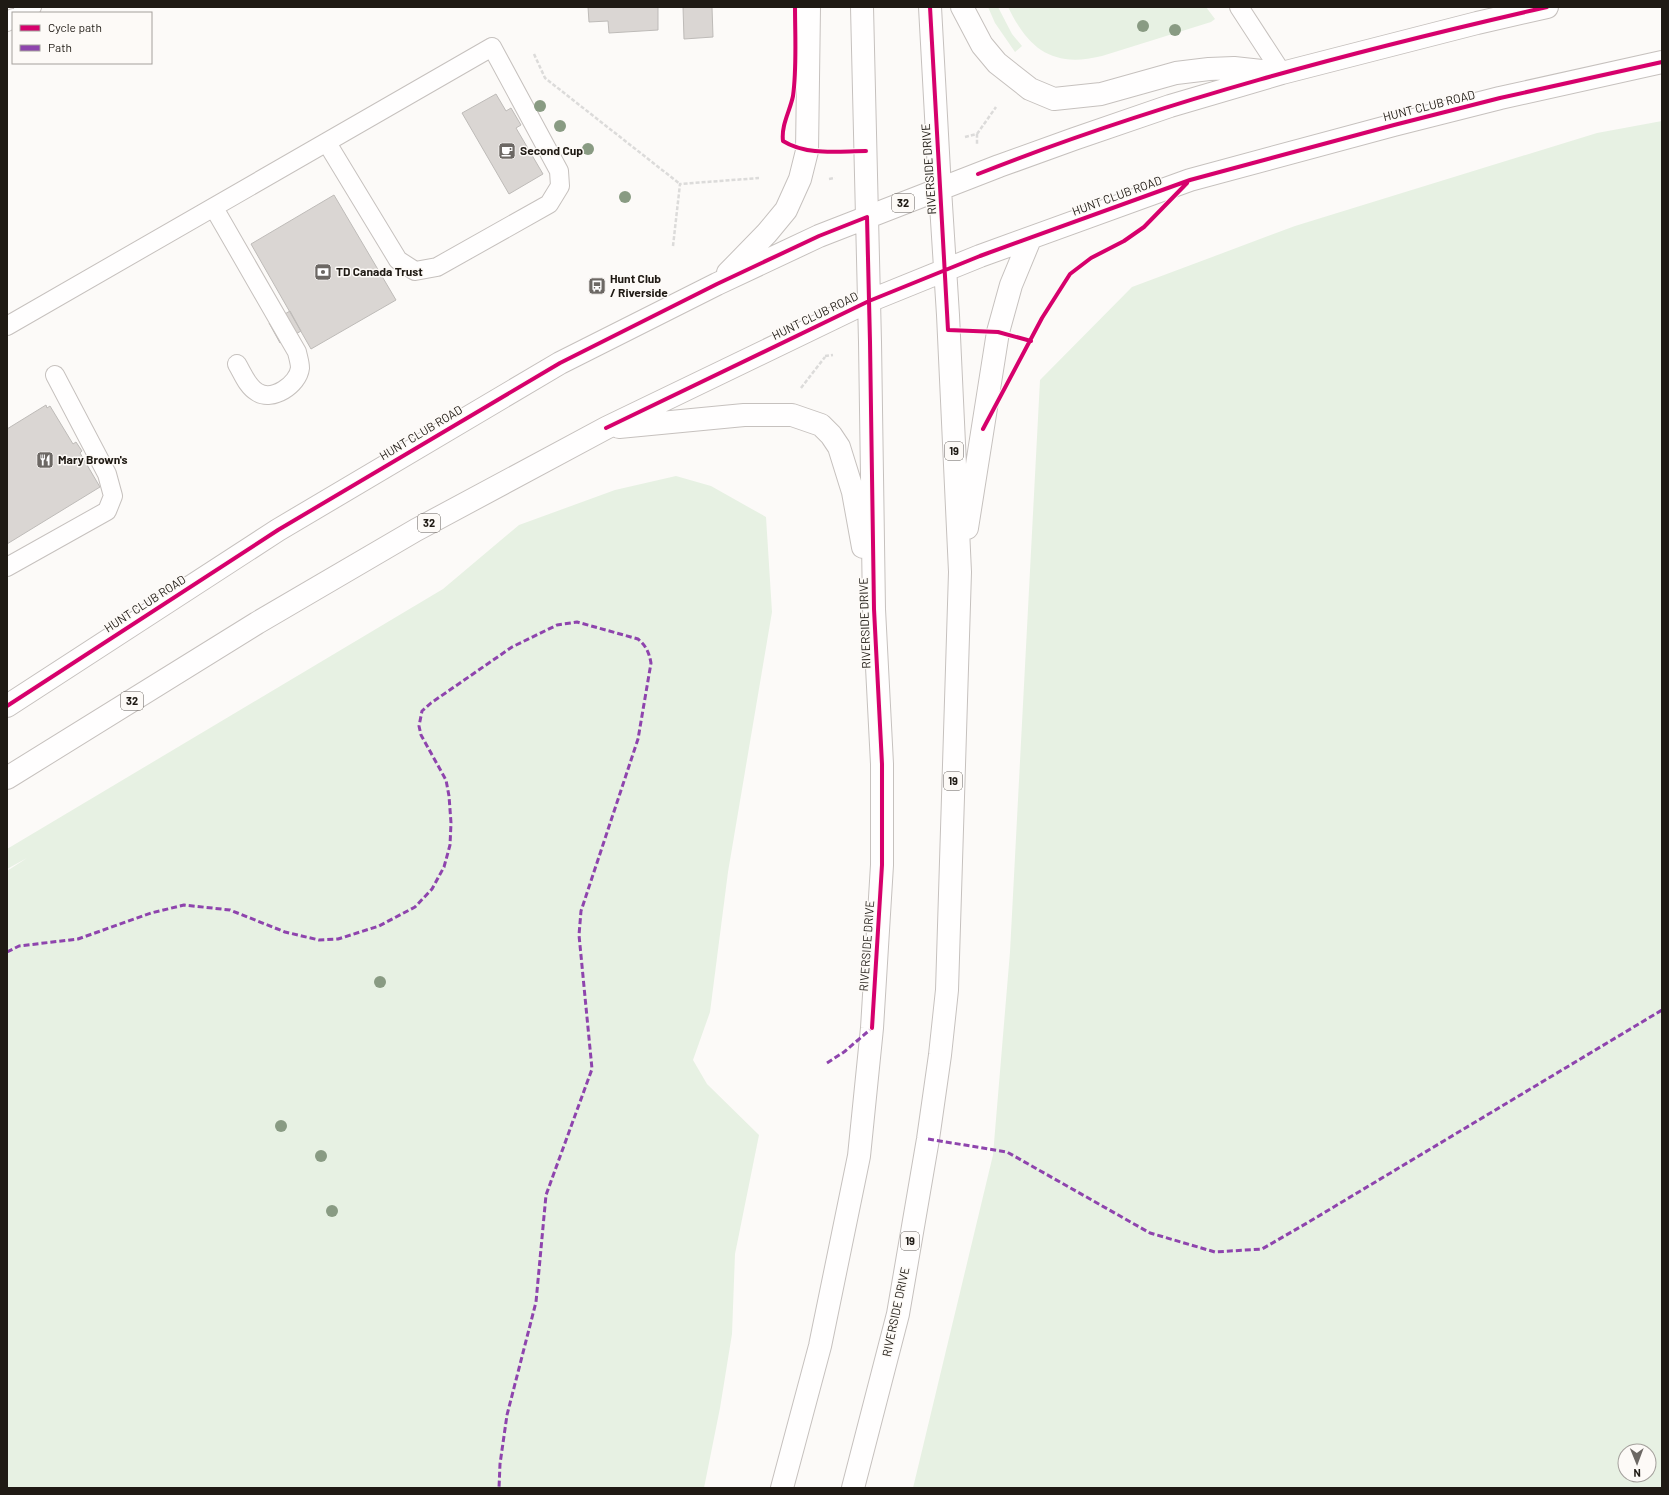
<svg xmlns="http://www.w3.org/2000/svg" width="1669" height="1495" font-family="Barlow,sans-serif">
	<rect width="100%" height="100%" fill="#fcfaf8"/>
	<!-- green -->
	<path fill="#e7f1e3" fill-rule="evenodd" d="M988,7H998L1012,34L1022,46L1015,52L995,23Z
		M1008,7H1206L1215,19L1211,22L1102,56C1053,68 1029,50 1008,7Z
		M1662,121V1488H913L993,1155L1010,952L1040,380L1132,287L1295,226L1597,133ZM1625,1451H1649V1475H1625Z
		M676,476L711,486L766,517L772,612L728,872L710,1012L693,1060L707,1084L759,1135L735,1254L732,1334L720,1408L704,1488H7V871L27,858L7,869V849L443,589L519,525L615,490Z"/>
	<!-- building -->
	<path fill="#dad6d3" stroke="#bebbb8" d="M588,7H658V30L609,33L608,21L589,22Z
		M683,7H712L713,37L684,39Z
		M496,94L506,111L511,108L521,125L516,128L543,174L509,194L462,113Z
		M334,195L396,300L311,349L251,244Z
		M290,311L301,331L280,343L269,323Z
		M46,405L47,408L50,406L73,444L76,442L82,451L80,453L100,487L7,544V429Z"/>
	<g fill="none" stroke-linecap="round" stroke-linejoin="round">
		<defs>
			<path id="lane" d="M1239,7L1282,73
				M22,13L32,7
				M7,22L13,18
				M214,208L297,352C298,357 300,363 300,368C298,385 272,402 257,392C247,386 243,374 237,364
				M7,326L492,47L559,171L560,186L549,204L437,267L415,271L398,260L327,143
				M7,567L107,511L113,496L107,474L55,375"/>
			<path id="secondary" d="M862,7L867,217
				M930,7L940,189"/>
			<path id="primary" d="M962,7L982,45L997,63L1030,89L1054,99L1101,94L1176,73L1209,69L1234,68L1271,72
				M728,273L767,233L786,210L800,179L807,151L809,7
				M619,427L744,415H792L821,425L831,435L839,447L853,492L863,547
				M967,528L998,332L1011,285L1030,239
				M7,706L278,530L560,363L717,284L819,236L999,166L1074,139L1170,106L1282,73L1477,23L1547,7
				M7,778L257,623L416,530L606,428L869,301L980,256L1190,180L1394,125L1500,98L1662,62
				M782,1488L820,1346L859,1156L872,1028L882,865V764L874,609L870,342L867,217
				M853,1488L898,1314L928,1139L940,1055L947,990L960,572L948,315L940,189"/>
		</defs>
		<!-- lane casing -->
		<use href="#lane" stroke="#c6c1be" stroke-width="20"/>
		<!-- secondary casing -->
		<use href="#secondary" stroke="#c6c1be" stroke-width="24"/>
		<!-- primary casing -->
		<use href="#primary" stroke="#c6c1be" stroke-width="24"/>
		<!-- path -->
		<path stroke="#dcdbda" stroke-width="2.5" stroke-dasharray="4 2" stroke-linecap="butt" d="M534,54L545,78L680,184
			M977,134L996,107
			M965,137L977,134V145
			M829,179L835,178
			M673,246L680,184L759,178
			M825,356L833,355
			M801,388L825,357"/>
		<!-- lane -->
		<use href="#lane" stroke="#fffefe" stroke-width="18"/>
		<!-- secondary -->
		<use href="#secondary" stroke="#fffefe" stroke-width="22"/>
		<!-- primary -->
		<use href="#primary" stroke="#fffefe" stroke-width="22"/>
		<!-- quiet -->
		<path stroke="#8e44ad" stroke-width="3" stroke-dasharray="6 3" stroke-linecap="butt" d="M7,952L19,946L78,939L151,913L184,905L230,910L285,932L319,940L338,939L379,926L415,907L432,889L444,867L450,845L451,823L449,796L446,780L421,735L419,726L422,711L431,703L512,647L557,625L577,622L638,639C646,646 649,652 651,663L638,739L581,911L579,935L592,1069L546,1195L536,1302L507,1415L500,1464L499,1488
			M827,1063L844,1052L872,1028
			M928,1139L1007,1152L1150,1233L1215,1252L1262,1249L1307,1223L1662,1010"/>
		<defs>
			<path id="cycleway" d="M795,7C795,37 797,67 793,96C790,111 781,125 783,141C807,156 839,151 866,151
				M930,7L948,330L998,332L1031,341
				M978,174C1162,101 1355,51 1547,7
				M606,428L869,301L980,256L1190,180L1394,125L1500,98L1662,62
				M983,429L1042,318L1070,274L1091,258L1124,241L1144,227L1187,183
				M7,706L278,530L560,363L717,284L819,236L867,217L870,342L874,609L882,764V865L872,1028"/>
		</defs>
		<!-- cycleway casing -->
		<use href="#cycleway" stroke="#fdfaf7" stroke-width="6"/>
		<!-- cycleway -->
		<use href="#cycleway" stroke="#d6006c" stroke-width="4"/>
	</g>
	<!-- trees -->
	<g fill="#899b83">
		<circle cx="1143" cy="26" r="6"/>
		<circle cx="1175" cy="30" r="6"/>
		<circle cx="540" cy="106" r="6"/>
		<circle cx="560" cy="126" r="6"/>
		<circle cx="588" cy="149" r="6"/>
		<circle cx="625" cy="197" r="6"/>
		<circle cx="380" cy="982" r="6"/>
		<circle cx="281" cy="1126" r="6"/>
		<circle cx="321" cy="1156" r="6"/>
		<circle cx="332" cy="1211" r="6"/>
	</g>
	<!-- icons -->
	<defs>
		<symbol id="cafe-square" viewBox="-11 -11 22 22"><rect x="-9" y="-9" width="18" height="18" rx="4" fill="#6c6864" stroke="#fdfaf7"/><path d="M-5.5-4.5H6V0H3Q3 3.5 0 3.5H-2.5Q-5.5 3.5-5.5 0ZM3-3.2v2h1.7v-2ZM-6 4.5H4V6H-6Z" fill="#fff"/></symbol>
		<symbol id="bank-square" viewBox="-11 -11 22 22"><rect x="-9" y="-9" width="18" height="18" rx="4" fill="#6c6864" stroke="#fdfaf7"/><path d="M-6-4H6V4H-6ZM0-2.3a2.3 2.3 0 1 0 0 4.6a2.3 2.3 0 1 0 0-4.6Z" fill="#fff"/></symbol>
		<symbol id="bus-square" viewBox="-11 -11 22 22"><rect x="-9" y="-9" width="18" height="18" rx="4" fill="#6c6864" stroke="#fdfaf7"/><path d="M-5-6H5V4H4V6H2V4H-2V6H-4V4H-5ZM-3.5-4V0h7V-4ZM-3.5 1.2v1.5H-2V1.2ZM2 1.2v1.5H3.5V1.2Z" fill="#fff"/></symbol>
		<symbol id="restaurant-square" viewBox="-11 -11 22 22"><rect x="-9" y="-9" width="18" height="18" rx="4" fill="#6c6864" stroke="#fdfaf7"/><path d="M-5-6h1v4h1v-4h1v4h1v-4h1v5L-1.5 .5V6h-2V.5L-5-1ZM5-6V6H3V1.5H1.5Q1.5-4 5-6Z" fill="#fff"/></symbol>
	</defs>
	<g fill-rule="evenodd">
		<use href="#cafe-square" x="497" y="141" width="20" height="20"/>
		<use href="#bank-square" x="313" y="262" width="20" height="20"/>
		<use href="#bus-square" x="587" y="276" width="20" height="20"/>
		<use href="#restaurant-square" x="35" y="450" width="20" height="20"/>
	</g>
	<g text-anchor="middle" stroke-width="3" stroke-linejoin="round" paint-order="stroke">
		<!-- shield labels -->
		<g fill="#fdfaf7" stroke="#625d58" stroke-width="1">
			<rect x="892" y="194" width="22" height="18" rx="3"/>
			<rect x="945" y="442" width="18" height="18" rx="3"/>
			<rect x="418" y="514" width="22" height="18" rx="3"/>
			<rect x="121" y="692" width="22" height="18" rx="3"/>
			<rect x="944" y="772" width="18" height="18" rx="3"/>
			<rect x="901" y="1232" width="18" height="18" rx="3"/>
		</g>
		<g font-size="11" font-weight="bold" fill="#1f1a14">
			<text x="903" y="207">32</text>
			<text x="954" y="455">19</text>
			<text x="429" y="527">32</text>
			<text x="132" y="705">32</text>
			<text x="953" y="785">19</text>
			<text x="910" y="1245">19</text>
		</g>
		<!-- street labels -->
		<g font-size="12" fill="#1f1a14" stroke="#fdfaf7">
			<text transform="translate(1429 106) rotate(-14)" y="4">HUNT CLUB ROAD</text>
			<text transform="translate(929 169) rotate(-94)" y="4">RIVERSIDE DRIVE</text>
			<text transform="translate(1117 196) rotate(-20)" y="4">HUNT CLUB ROAD</text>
			<text transform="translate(815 316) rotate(-26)" y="4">HUNT CLUB ROAD</text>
			<text transform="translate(421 433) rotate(-31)" y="4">HUNT CLUB ROAD</text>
			<text transform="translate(145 604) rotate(-33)" y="4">HUNT CLUB ROAD</text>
			<text transform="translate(865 623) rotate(-92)" y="4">RIVERSIDE DRIVE</text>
			<text transform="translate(867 946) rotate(-86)" y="4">RIVERSIDE DRIVE</text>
			<text transform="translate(896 1312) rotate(-78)" y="4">RIVERSIDE DRIVE</text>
		</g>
		<!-- poi labels -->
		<g font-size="12" font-weight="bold" fill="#1f1a14" stroke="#fdfaf7" text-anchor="start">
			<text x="520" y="155">Second Cup</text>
			<text x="336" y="276">TD Canada Trust</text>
			<text x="610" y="283">Hunt Club<tspan x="610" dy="14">/ Riverside</tspan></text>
			<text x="58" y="464">Mary Brown's</text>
		</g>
	</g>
	<!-- border -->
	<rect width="1669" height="1495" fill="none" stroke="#1f1a14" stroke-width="16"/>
	<!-- legend -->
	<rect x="12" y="12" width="140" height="52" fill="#fdfaf7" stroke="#a4a09c"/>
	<rect x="20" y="25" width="20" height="6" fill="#d6006c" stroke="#a4a09c"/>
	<text x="48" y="32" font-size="12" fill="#1f1a14">Cycle path</text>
	<rect x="20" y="45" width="20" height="6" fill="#8e44ad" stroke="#a4a09c"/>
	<text x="48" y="52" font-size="12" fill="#1f1a14">Path</text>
	<!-- north arrow -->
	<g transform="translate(1637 1463) rotate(179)"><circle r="19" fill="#fdfaf7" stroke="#a4a09c"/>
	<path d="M0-3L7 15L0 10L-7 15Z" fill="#6c6864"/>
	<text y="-6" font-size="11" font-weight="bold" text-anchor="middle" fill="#1f1a14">N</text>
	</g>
</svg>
